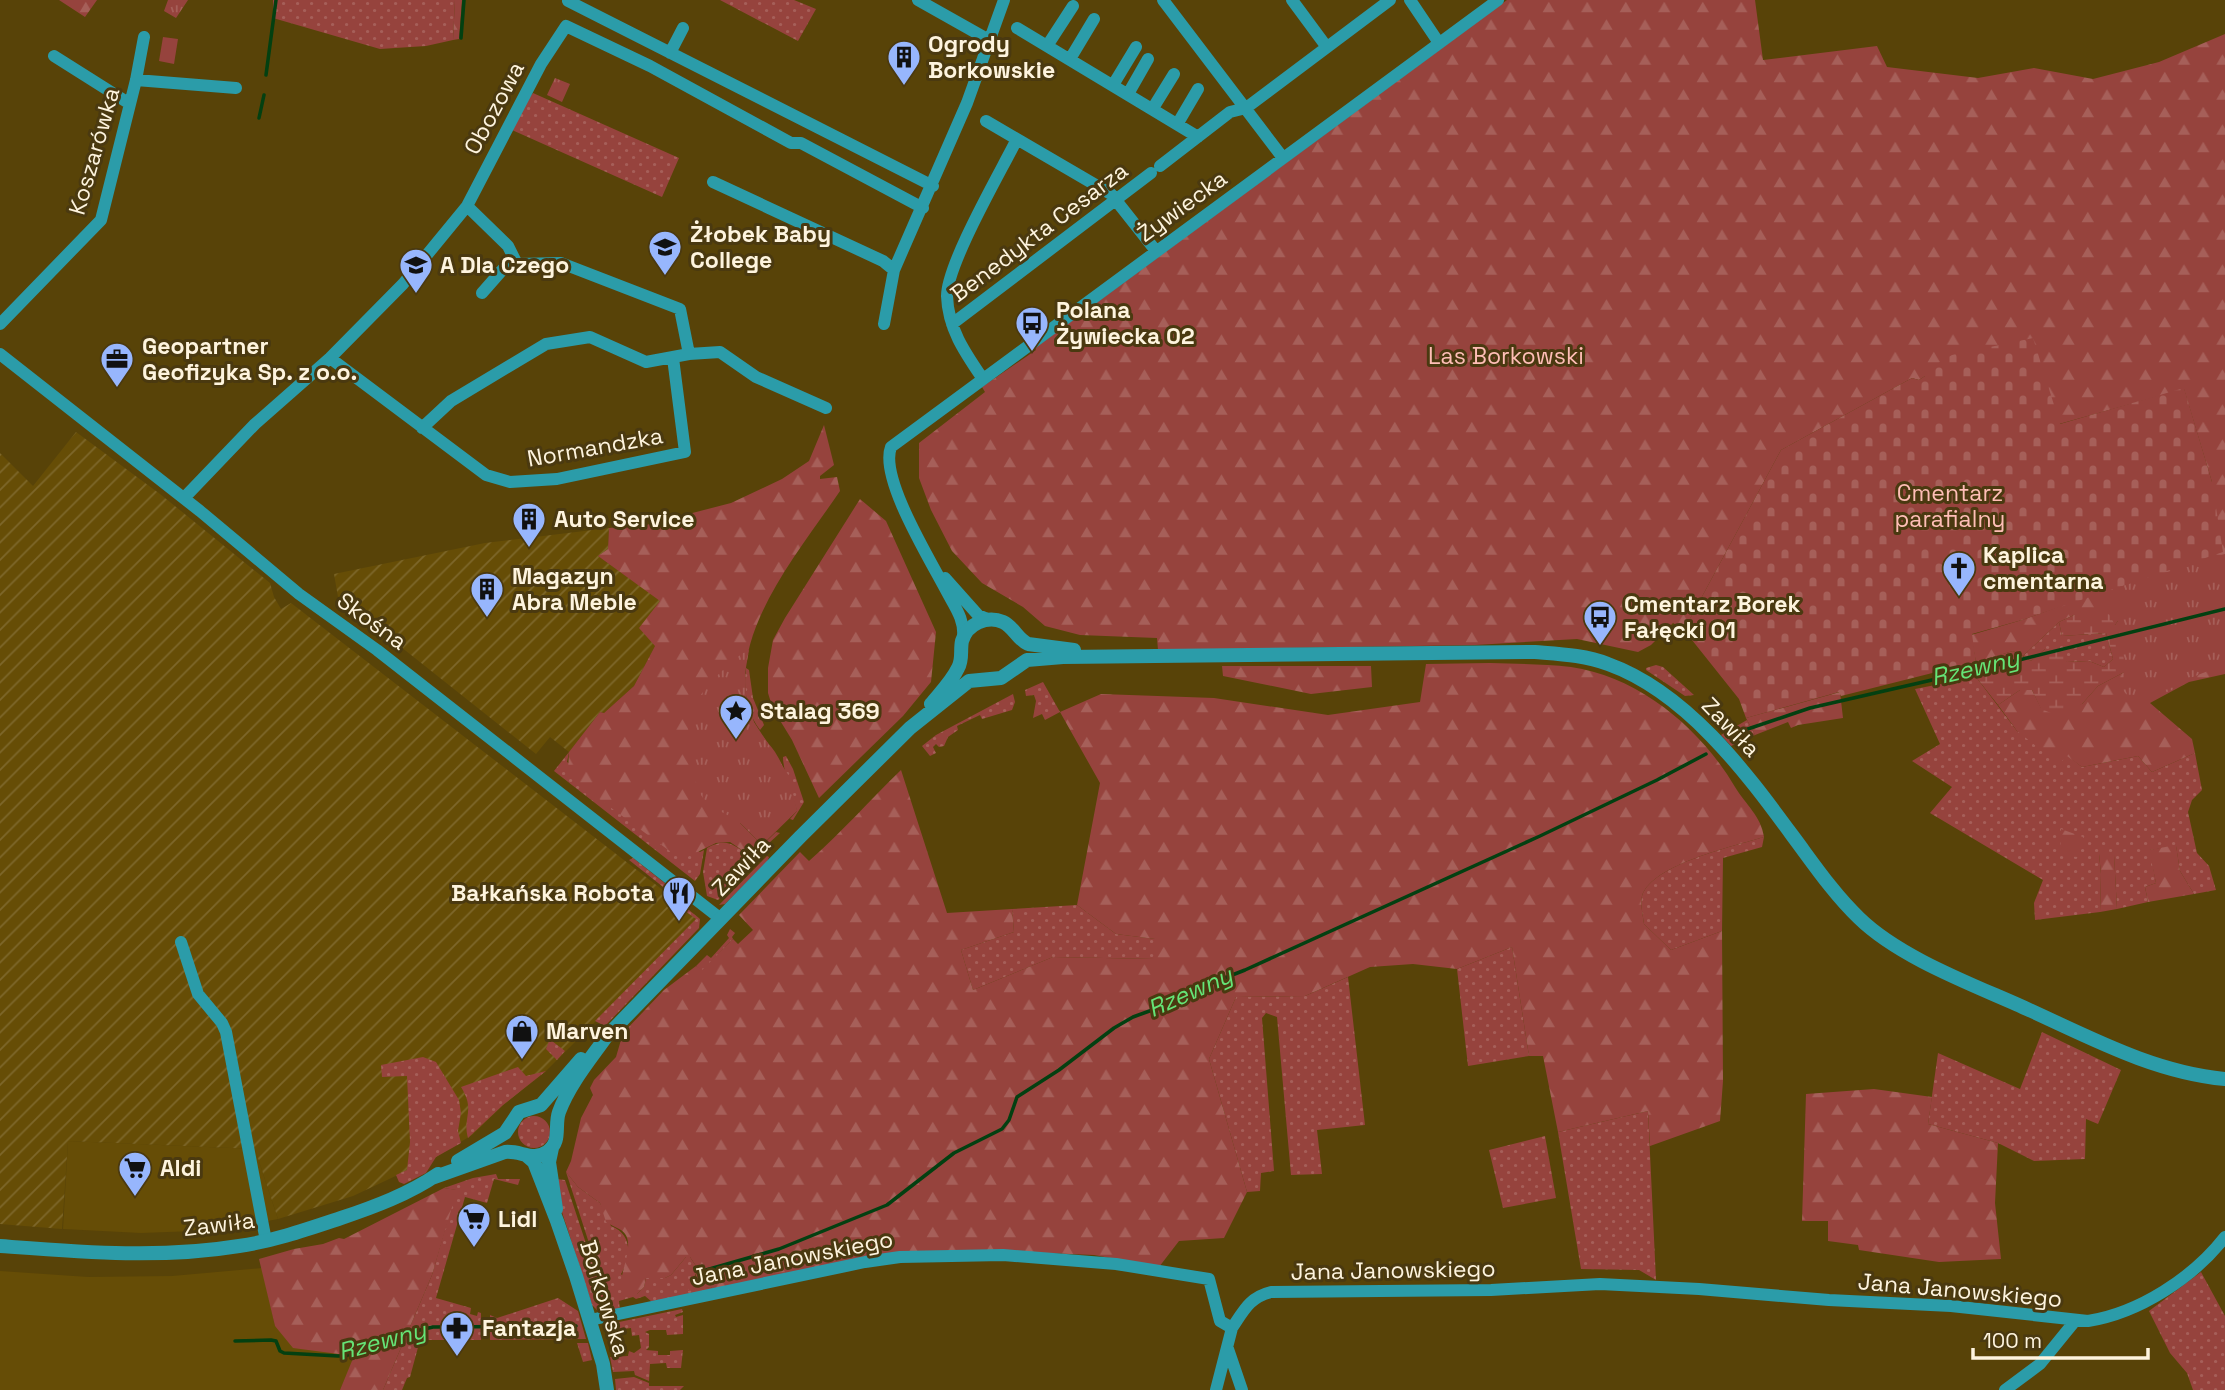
<svg xmlns="http://www.w3.org/2000/svg" width="2225" height="1390" font-family="'Space Grotesk',sans-serif">
	<defs>
		<pattern id="industrial-furrows" width="10" height="10" patternUnits="userSpaceOnUse" patternTransform="scale(1.75)"><rect width="10" height="10" fill="#664d06"/><path d="M-1 1l2-2M0 10L10 0M9 11l2-2" fill="none" stroke="#7d672a"/></pattern>
		<pattern id="grass-dots" width="8" height="8" patternUnits="userSpaceOnUse" patternTransform="scale(1.75)"><rect width="8" height="8" fill="#96433d"/><path d="M2 2h.1M6 6h.1" fill="none" stroke="#a65f59" stroke-width="1.8" stroke-linecap="round"/></pattern>
		<pattern id="forest-firs" width="22" height="20" patternUnits="userSpaceOnUse" patternTransform="scale(1.75)"><rect width="22" height="20" fill="#96433d"/><path d="M5 1l3.5 6h-7zM16 11l3.5 6h-7z" fill="#a65f59"/></pattern>
		<pattern id="wetland-marsh" width="20" height="14" patternUnits="userSpaceOnUse" patternTransform="scale(1.75)"><rect width="20" height="14" fill="#96433d"/><path d="M1 5h8M5 5V1M11 12h8M15 12V8" fill="none" stroke="#a65f59"/></pattern>
		<pattern id="cemetery-stones" width="16" height="16" patternUnits="userSpaceOnUse" patternTransform="scale(1.75)"><rect width="16" height="16" fill="#96433d"/><path d="M2 7V4a2 2 0 0 1 4 0v3zM10 15v-3a2 2 0 0 1 4 0v3z" fill="#a65f59"/></pattern>
		<pattern id="park-tufts" width="24" height="20" patternUnits="userSpaceOnUse" patternTransform="scale(1.75)"><rect width="24" height="20" fill="#96433d"/><path d="M3 7l-1-3M5 7V3M7 7l1-3M15 17l-1-3M17 17v-4M19 17l1-3" fill="none" stroke="#a65f59"/></pattern>
	</defs>
	<rect width="100%" height="100%" fill="#584308"/>
	<!-- built -->
	<path fill="#664d06" d="M68,1141L255,1149L278,1219L221,1230L141,1233L63,1229Z
		M262,1268L275,1326L355,1356L340,1390H0V1271L88,1277L172,1276Z"/>
	<!-- industrial -->
	<path fill="url(#industrial-furrows)" d="M76,432L160,494L270,583L274,597L281,609L291,603L699,918L546,1071L503,1105L472,1135L436,1157L353,1196L278,1219L255,1149L68,1141L62,1229L0,1224V453L33,486Z
		M609,528L608,549L598,556L661,601L655,646L634,686L604,713L600,712L569,752L550,737L536,754L338,597L334,574L485,543Z"/>
	<!-- grass -->
	<path fill="url(#grass-dots)" d="M273,0H455L453,40L426,46L380,49L273,18Z
		M720,0H794L816,9L798,41Z
		M533,93L679,158L662,197L512,130L526,102Z
		M2059,622L2062,636L2106,633L2113,659L2104,667L2089,661L2067,662L2045,649L2031,661L2023,656Z
		M1656,665L1663,667L1694,695L1685,696L1646,670V668Z
		M746,668L749,670L753,698L764,725L760,730C747,713 743,689 746,668Z
		M1976,677L2017,731L2067,755L2082,767L2138,756L2152,772L2195,753L2202,790L2192,800L2188,812L2197,853L2209,866L2216,890L2194,894L2180,871L2176,846L2150,850L2156,883L2145,887L2148,902L2117,909L2114,855L2099,854L2101,874L2100,912L2035,920L2034,903L2043,880L1930,813L1952,787L1912,761L1940,744L1915,689Z
		M1043,682L1060,712L1045,720L1042,714L1033,718L1036,701L1034,695L1026,696L1025,690Z
		M1013,694L1015,702L1012,710L982,719L980,715L957,726L958,730L948,737L944,746L939,747L936,744L933,747L936,753L930,756L922,746L936,735Z
		M1747,720L1755,735L1731,746L1721,735Z
		M569,752L567,762L700,852L704,850L700,874L695,881L554,771Z
		M786,756L793,769L804,802L793,820L790,819L797,811C793,795 783,772 783,757Z
		M776,832L780,833L769,843L770,846L718,900L707,896L703,872L707,848C727,837 733,845 751,856Z
		M1764,837L1762,847L1723,858L1722,931L1671,950L1644,924C1643,916 1640,903 1642,896C1652,864 1735,846 1764,837Z
		M767,856L769,857L767,862L725,904L719,905Z
		M633,858L676,892L677,898L629,860Z
		M1077,905L1116,934L1155,939V959L1053,957L973,990L961,950L1014,932L1012,909Z
		M684,906L700,919L699,928L605,1026L595,1021L696,919L681,908Z
		M730,929L735,933L732,937L733,939L702,971L696,966L707,955L711,958L729,938L727,935Z
		M1512,947L1529,1056L1468,1066L1457,969Z
		M1348,977L1365,1125L1317,1130L1322,1174L1291,1175L1277,1017L1266,1013L1262,1018L1274,1171L1261,1173L1260,1191L1247,1192L1209,1059L1236,997L1305,996Z
		M2042,1032L2121,1070L2098,1124L2086,1119L2085,1159L2034,1161L1998,1143L1928,1124L1938,1053L2020,1089Z
		M555,1033L552,1041L565,1051L557,1060L546,1049L552,1034Z
		M423,1057L436,1062L459,1100L461,1113L458,1131L461,1143L436,1157L426,1173L404,1184L399,1182L396,1175L407,1170L410,1142L407,1076L382,1077L381,1065Z
		M518,1067L526,1076L546,1071L503,1105L468,1138C462,1117 476,1111 461,1087Z
		M1648,1111L1656,1280L1639,1270L1581,1269L1558,1132Z
		M518 1132a16 16 0 1 1 32 0a16 16 0 1 1-32 0Z
		M1545,1136L1556,1198L1503,1208L1489,1150Z
		M566,1172L578,1187L600,1203L611,1226C632,1234 632,1256 621,1274L637,1294L644,1287L646,1278H665L671,1275L686,1257H690L698,1269L688,1290L711,1287L713,1289L652,1302L645,1296L636,1299L633,1297L619,1301L620,1311H611Z
		M496,1174L498,1179H520L518,1185L494,1179L487,1203L465,1197L436,1298L471,1308L470,1314L477,1316L478,1312L481,1313V1340H420L410,1377L407,1378L402,1390H383L432,1275L456,1190L444,1188L473,1178Z
		M556,1179L565,1180L605,1301L602,1311L599,1312L592,1305L560,1206Z
		M2201,1272L2225,1316V1390H2193L2187,1373L2170,1353L2149,1311Z
		M558,1298L578,1311L586,1339L490,1340V1315L497,1318Z
		M682,1309L683,1312L675,1315L676,1317L683,1315V1334L667,1335L666,1330H650L645,1332L649,1334V1347L646,1350L658,1351V1355H670V1351L683,1350L681,1368H667L666,1363L650,1364L649,1381L635,1375L634,1371L613,1372L610,1357L628,1356L629,1351L634,1353L641,1348L639,1335L632,1336L631,1328L617,1330L619,1322Z
		M577,1343H588L592,1360L583,1362Z
		M634,1377L649,1383V1386H684L680,1390H616L615,1379Z"/>
	<!-- forest -->
	<path fill="url(#forest-firs)" d="M59,0H97L85,17Z
		M455,0H462L459,39L453,40Z
		M1507,0H1755L1763,60L1877,46L1887,67L1978,78L2034,68L2093,79L2159,62L2225,34V568L2134,598L2115,625L2074,615L2059,622L2023,656L2013,651L1976,662L1971,635L2022,620L2080,599L2212,482L2184,389L2059,424L1925,376L1919,380L1912,378L1781,450L1684,630L1673,623L1651,645L1638,652L1577,639L1475,645L1158,650L1157,638L1080,635L1045,626L1023,607L982,583L952,551L931,510L919,478V443L985,392L982,387L1036,350L1035,348Z
		M824,425L834,465L820,476V479L837,477L840,491C799,552 719,643 753,721C758,732 768,742 775,752C787,771 792,790 797,811L740,823L762,845L751,856L730,842L716,843L687,857L671,852L576,782L568,771L569,752L600,712L604,713L634,686L655,646L639,628L660,601L598,556L608,549L609,528L646,525L731,503L782,479L809,461Z
		M860,499L886,521L936,632L931,682L903,716L819,798L792,740L773,709L768,693V668L773,640L785,618Z
		M2225,648V674L2189,682L2150,703L2192,739L2195,753L2152,772L2138,756L2082,767L2067,756L2059,764L2017,731L1998,705L2020,690H2032L2041,708L2082,704L2098,686L2132,668Z
		M1490,663C1517,664 1544,664 1571,667C1640,677 1701,729 1735,787C1746,805 1761,816 1764,837C1735,846 1652,864 1642,896C1640,903 1643,916 1644,924L1671,950L1722,931L1723,1081L1720,1121L1650,1146L1648,1111L1558,1132L1543,1056H1529L1512,947L1457,969L1413,964L1370,967L1305,996L1236,997L1209,1059L1247,1192L1224,1238L1179,1241L1159,1267L1094,1255L997,1251H914L713,1289L711,1287L688,1291V1283L695,1278L698,1269L690,1257H686L671,1275L665,1278H646L644,1287L637,1294L629,1295L621,1287C619,1272 638,1241 621,1230C616,1227 610,1225 606,1222L600,1203L578,1187L566,1172L571,1161L581,1118L593,1095L590,1088L594,1080L616,1057L623,1033L664,990L696,966L702,970L733,939L738,944L753,930L739,915L800,852L809,861C842,832 870,800 901,770L947,913L1012,909L1014,932L961,950L973,990L1053,957L1155,959V939L1116,934L1077,905L1100,783L1060,712L1101,694L1214,698L1328,715L1420,702L1426,664Z
		M1222,666H1371L1372,687L1311,694L1223,676Z
		M1840,692L1843,718L1798,725L1791,728L1788,722L1755,735L1746,718Z
		M2061,829L2083,837L2080,857L2060,856Z
		M2176,845L2180,871L2194,894L2148,902L2145,887L2156,883L2149,850Z
		M2099,854H2114L2117,909L2100,912L2101,874Z
		M1874,1089L1932,1097L1928,1124L1998,1143L1995,1203L2001,1259L1939,1262L1859,1250L1858,1245L1828,1241V1221H1802L1806,1094Z
		M444,1188L457,1190L432,1275L383,1390H340L354,1356L293,1348L275,1326L259,1259L294,1249L323,1244L339,1238L344,1239Z"/>
	<!-- wetland -->
	<path fill="url(#wetland-marsh)" d="M2134,598L2132,668L2098,686L2082,704L2056,715L2041,709L2032,690H2020L1998,705L1976,677V662L2013,651L2031,661L2045,649L2062,648L2067,662L2089,661L2104,667L2113,659L2106,633L2062,636L2059,622L2074,615L2109,614L2115,625Z"/>
	<!-- cemetery -->
	<path fill="url(#cemetery-stones)" d="M2033,338L2060,424L2184,388L2212,482L2223,552L2022,620L1972,634L1976,662L1841,696L1839,692L1746,718L1739,699L1684,630L1781,450L1912,378L1919,380L1925,376L1926,370L1952,355Z"/>
	<!-- park -->
	<path fill="url(#park-tufts)" d="M168,0H188L176,18L164,11Z
		M555,78L570,84L562,102L547,95Z
		M2225,554V671H2208L2180,682L2172,690L2137,704L2123,691L2124,661L2113,589Z
		M749,650L745,673L746,696L754,722L789,776L797,811L762,845C754,837 747,829 739,822C728,814 710,808 703,798C692,783 685,730 690,713C694,698 734,655 749,650Z"/>
	<!-- pitch -->
	<path fill="#96433d" d="M163,37L178,39L174,64L159,61Z"/>
	<g fill="none" stroke-linecap="round" stroke-linejoin="round">
		<!-- stream -->
		<path stroke="#034011" stroke-width="3.5" d="M461,38L464,0
			M266,75L276,0
			M259,118L264,95
			M1727,736L1810,708L2019,660L2225,609
			M706,1270L779,1249L887,1205L954,1153L1002,1129L1009,1120L1017,1097L1059,1070L1114,1028L1133,1017L1180,1000L1189,992L1245,970L1540,836L1657,780L1706,754
			M235,1341L271,1340L276,1341L280,1351L284,1353L338,1356H346L377,1340L433,1327L576,1326"/>
		<!-- minor -->
		<path stroke="#2b9ca9" stroke-width="12" d="M918,0L989,40
			M1163,0L1283,158
			M1292,0L1326,46
			M1410,0L1439,43
			M568,1L933,186
			M1017,28L1198,137
			M1047,46L1073,6
			M670,53L683,28
			M54,56L130,104
			M1070,59L1094,19
			M136,80L236,88
			M1113,85L1136,47
			M1128,94L1148,59
			M1153,108L1174,74
			M986,121L1111,194L1156,251
			M1178,123L1198,89
			M1160,166L1230,112L1246,108L1390,0
			M713,182L883,261L894,270
			M467,206L508,246L517,264L561,263L680,309L689,354
			M482,293L504,268L517,264
			M0,324L101,220L136,80L144,37
			M884,324L894,270L967,103L1004,0
			M952,324L1151,173
			M0,354L200,511L299,594L377,650L721,919
			M330,358L486,475L510,482L557,479L685,452L673,358
			M983,379C966,354 948,329 947,296C947,264 1000,173 1017,139
			M422,428L451,401L546,344L590,337L646,362L689,354L720,352L756,377L826,408
			M184,498L255,424L330,358L403,284L467,206L541,64L566,26L650,66L791,143H801L923,208
			M945,578L978,615L990,620
			M963,638C965,620 955,607 947,592C931,561 879,478 891,447L1498,0
			M181,942L198,994L222,1023L226,1032L266,1241
			M590,1320L865,1262L900,1257L1003,1255L1116,1264L1209,1279L1220,1321L1232,1328C1244,1310 1250,1297 1271,1292L1491,1290L1600,1284L1699,1289L1829,1300L1951,1306L2088,1321C2139,1313 2193,1278 2225,1237
			M1228,1349L1242,1390
			M1216,1390L1232,1328
			M2005,1390L2040,1364L2075,1321"/>
		<!-- tertiary -->
		<path stroke="#2b9ca9" stroke-width="14" d="M931,704C940,693 952,681 958,668C963,660 960,650 962,641C967,624 987,615 1003,622C1014,627 1017,639 1028,644L1074,650
			M552,1148L549,1162L556,1209
			M527,1156L534,1162L557,1221L576,1276L603,1364L607,1390
			M458,1161L505,1133L519,1112L541,1105L581,1059
			M432,1178L505,1152C520,1150 533,1162 547,1152C562,1142 554,1126 559,1112C569,1085 589,1061 606,1037L800,837L910,728L969,681L1001,678L1027,660L1063,657L1535,652C1559,654 1585,655 1608,664C1686,692 1745,771 1792,835C1813,863 1833,893 1859,918C1898,956 1966,982 2016,1004C2084,1034 2150,1072 2225,1079
			M0,1246C80,1252 160,1259 239,1246C274,1241 308,1229 341,1218C374,1207 409,1194 438,1174"/>
	</g>
	<!-- icons -->
	<defs>
		<symbol id="building-pin" viewBox="-11 -11 22 30"><path d="M0 17L-7.5 6A9.5 9.5 0 1 1 7.5 6Z" fill="#97b6fd" stroke="#4a3910"/><path d="M-4-6H4V6H1V3H-1V6H-4ZM-2.5-4.3h1.7v1.8h-1.7ZM.8-4.3h1.7v1.8H.8ZM-2.5-1h1.7V.8h-1.7ZM.8-1h1.7V.8H.8Z" fill="#111"/></symbol>
		<symbol id="school-pin" viewBox="-11 -11 22 30"><path d="M0 17L-7.5 6A9.5 9.5 0 1 1 7.5 6Z" fill="#97b6fd" stroke="#4a3910"/><path d="M0-5L7-2L0 1L-7-2ZM-4 1L0 2.5L4 1V4Q0 6-4 4Z" fill="#111"/></symbol>
		<symbol id="bus-pin" viewBox="-11 -11 22 30"><path d="M0 17L-7.5 6A9.5 9.5 0 1 1 7.5 6Z" fill="#97b6fd" stroke="#4a3910"/><path d="M-5-6H5V4H4V6H2V4H-2V6H-4V4H-5ZM-3.5-4V0h7V-4ZM-3.5 1.2v1.5H-2V1.2ZM2 1.2v1.5H3.5V1.2Z" fill="#111"/></symbol>
		<symbol id="office-pin" viewBox="-11 -11 22 30"><path d="M0 17L-7.5 6A9.5 9.5 0 1 1 7.5 6Z" fill="#97b6fd" stroke="#4a3910"/><path d="M-6-3h4V-5.5h4V-3h4V5H-6ZM-1-4.5V-3h2v-1.5ZM-6 0V1H6V0Z" fill="#111"/></symbol>
		<symbol id="church-pin" viewBox="-11 -11 22 30"><path d="M0 17L-7.5 6A9.5 9.5 0 1 1 7.5 6Z" fill="#97b6fd" stroke="#4a3910"/><path d="M-1.2-6h2.4v3.5h3.3v2.4h-3.3V6h-2.4V-.1h-3.3v-2.4h3.3Z" fill="#111"/></symbol>
		<symbol id="sight-pin" viewBox="-11 -11 22 30"><path d="M0 17L-7.5 6A9.5 9.5 0 1 1 7.5 6Z" fill="#97b6fd" stroke="#4a3910"/><path d="M0-6L1.8-2.2L6-1.7L2.9 1.2L3.7 5.4L0 3.3L-3.7 5.4L-2.9 1.2L-6-1.7L-1.8-2.2Z" fill="#111"/></symbol>
		<symbol id="restaurant-pin" viewBox="-11 -11 22 30"><path d="M0 17L-7.5 6A9.5 9.5 0 1 1 7.5 6Z" fill="#97b6fd" stroke="#4a3910"/><path d="M-5-6h1v4h1v-4h1v4h1v-4h1v5L-1.5 .5V6h-2V.5L-5-1ZM5-6V6H3V1.5H1.5Q1.5-4 5-6Z" fill="#111"/></symbol>
		<symbol id="shop-pin" viewBox="-11 -11 22 30"><path d="M0 17L-7.5 6A9.5 9.5 0 1 1 7.5 6Z" fill="#97b6fd" stroke="#4a3910"/><path d="M-5-2.5h2.3a2.7 3.5 0 0 1 5.4 0H5L5.5 6h-11ZM-1.5-2.5h3a1.5 2.3 0 0 0-3 0Z" fill="#111"/></symbol>
		<symbol id="supermarket-pin" viewBox="-11 -11 22 30"><path d="M0 17L-7.5 6A9.5 9.5 0 1 1 7.5 6Z" fill="#97b6fd" stroke="#4a3910"/><path d="M-6-5.5h2.5l.6 2H6L4.5 2H-2.5L-4.4-4H-6ZM-1.5 3.2a1.3 1.3 0 1 0 .1 0ZM3 3.2a1.3 1.3 0 1 0 .1 0Z" fill="#111"/></symbol>
		<symbol id="pharmacy-pin" viewBox="-11 -11 22 30"><path d="M0 17L-7.5 6A9.5 9.5 0 1 1 7.5 6Z" fill="#97b6fd" stroke="#4a3910"/><path d="M-2-6h4v4h4v4h-4v4h-4v-4h-4v-4h4Z" fill="#111"/></symbol>
	</defs>
	<g fill-rule="evenodd">
		<use href="#building-pin" x="885" y="38" width="38" height="52"/>
		<use href="#school-pin" x="646" y="228" width="38" height="52"/>
		<use href="#school-pin" x="397" y="246" width="38" height="52"/>
		<use href="#bus-pin" x="1013" y="304" width="38" height="52"/>
		<use href="#office-pin" x="98" y="340" width="38" height="52"/>
		<use href="#building-pin" x="510" y="500" width="38" height="52"/>
		<use href="#church-pin" x="1940" y="549" width="38" height="52"/>
		<use href="#building-pin" x="468" y="570" width="38" height="52"/>
		<use href="#bus-pin" x="1581" y="598" width="38" height="52"/>
		<use href="#sight-pin" x="717" y="692" width="38" height="52"/>
		<use href="#restaurant-pin" x="660" y="874" width="38" height="52"/>
		<use href="#shop-pin" x="503" y="1012" width="38" height="52"/>
		<use href="#supermarket-pin" x="116" y="1149" width="38" height="52"/>
		<use href="#supermarket-pin" x="455" y="1200" width="38" height="52"/>
		<use href="#pharmacy-pin" x="438" y="1309" width="38" height="52"/>
	</g>
	<g text-anchor="middle" stroke-width="6" stroke-linejoin="round" paint-order="stroke">
		<!-- poi labels -->
		<g font-size="23" font-weight="bold" fill="#fef4de" stroke="#4a3910" text-anchor="start">
			<text x="928" y="52">Ogrody<tspan x="928" dy="26">Borkowskie</tspan></text>
			<text x="690" y="242">Żłobek Baby<tspan x="690" dy="26">College</tspan></text>
			<text x="440" y="273">A Dla Czego</text>
			<text x="1056" y="318">Polana<tspan x="1056" dy="26">Żywiecka 02</tspan></text>
			<text x="142" y="354">Geopartner<tspan x="142" dy="26">Geofizyka Sp. z o.o.</tspan></text>
			<text x="554" y="527">Auto Service</text>
			<text x="1983" y="563">Kaplica<tspan x="1983" dy="26">cmentarna</tspan></text>
			<text x="512" y="584">Magazyn<tspan x="512" dy="26">Abra Meble</tspan></text>
			<text x="1624" y="612">Cmentarz Borek<tspan x="1624" dy="26">Fałęcki 01</tspan></text>
			<text x="760" y="719">Stalag 369</text>
			<text x="654" y="901" text-anchor="end">Bałkańska Robota</text>
			<text x="546" y="1039">Marven</text>
			<text x="160" y="1176">Aldi</text>
			<text x="498" y="1227">Lidl</text>
			<text x="482" y="1336">Fantazja</text>
		</g>
		<!-- street labels -->
		<g font-size="23" fill="#fef4de" stroke="#4a3910">
			<text transform="translate(494 108) rotate(-62)" y="8">Obozowa</text>
			<text transform="translate(94 151) rotate(-74)" y="8">Koszarówka</text>
			<text transform="translate(1182 206) rotate(-36)" y="8">Żywiecka</text>
			<text transform="translate(1039 232) rotate(-37)" y="8">Benedykta Cesarza</text>
			<text transform="translate(595 447) rotate(-10)" y="8">Normandzka</text>
			<text transform="translate(372 621) rotate(36)" y="8">Skośna</text>
			<text transform="translate(1731 727) rotate(46)" y="8">Zawiła</text>
			<text transform="translate(741 866) rotate(-46)" y="8">Zawiła</text>
			<text transform="translate(219 1224) rotate(-7)" y="8">Zawiła</text>
			<text transform="translate(792 1258) rotate(-11)" y="8">Jana Janowskiego</text>
			<text transform="translate(1393 1270) rotate(-1)" y="8">Jana Janowskiego</text>
			<text transform="translate(1960 1290) rotate(5)" y="8">Jana Janowskiego</text>
			<text transform="translate(605 1298) rotate(73)" y="8">Borkowska</text>
		</g>
		<!-- park labels -->
		<g font-size="23" fill="#ffbeb7" stroke="#4a3910">
			<text x="1506" y="364">Las Borkowski</text>
			<text x="1950" y="501">Cmentarz<tspan x="1950" dy="26">parafialny</tspan></text>
		</g>
		<!-- water labels -->
		<g font-size="24" font-style="italic" fill="#65e476" stroke="#4a3910">
			<text transform="translate(1975 668) rotate(-13)" y="8">Rzewny</text>
			<text transform="translate(1190 992) rotate(-24)" y="8">Rzewny</text>
			<text transform="translate(382 1341) rotate(-15)" y="8">Rzewny</text>
		</g>
	</g>
	<!-- scale -->
	<path d="M1973 1348v10h175v-10" fill="none" stroke="#fef4de" stroke-width="3.5"/>
	<text x="1983" y="1348" font-size="21" fill="#fef4de" stroke="#4a3910" stroke-width="5" paint-order="stroke">100 m</text>
</svg>
